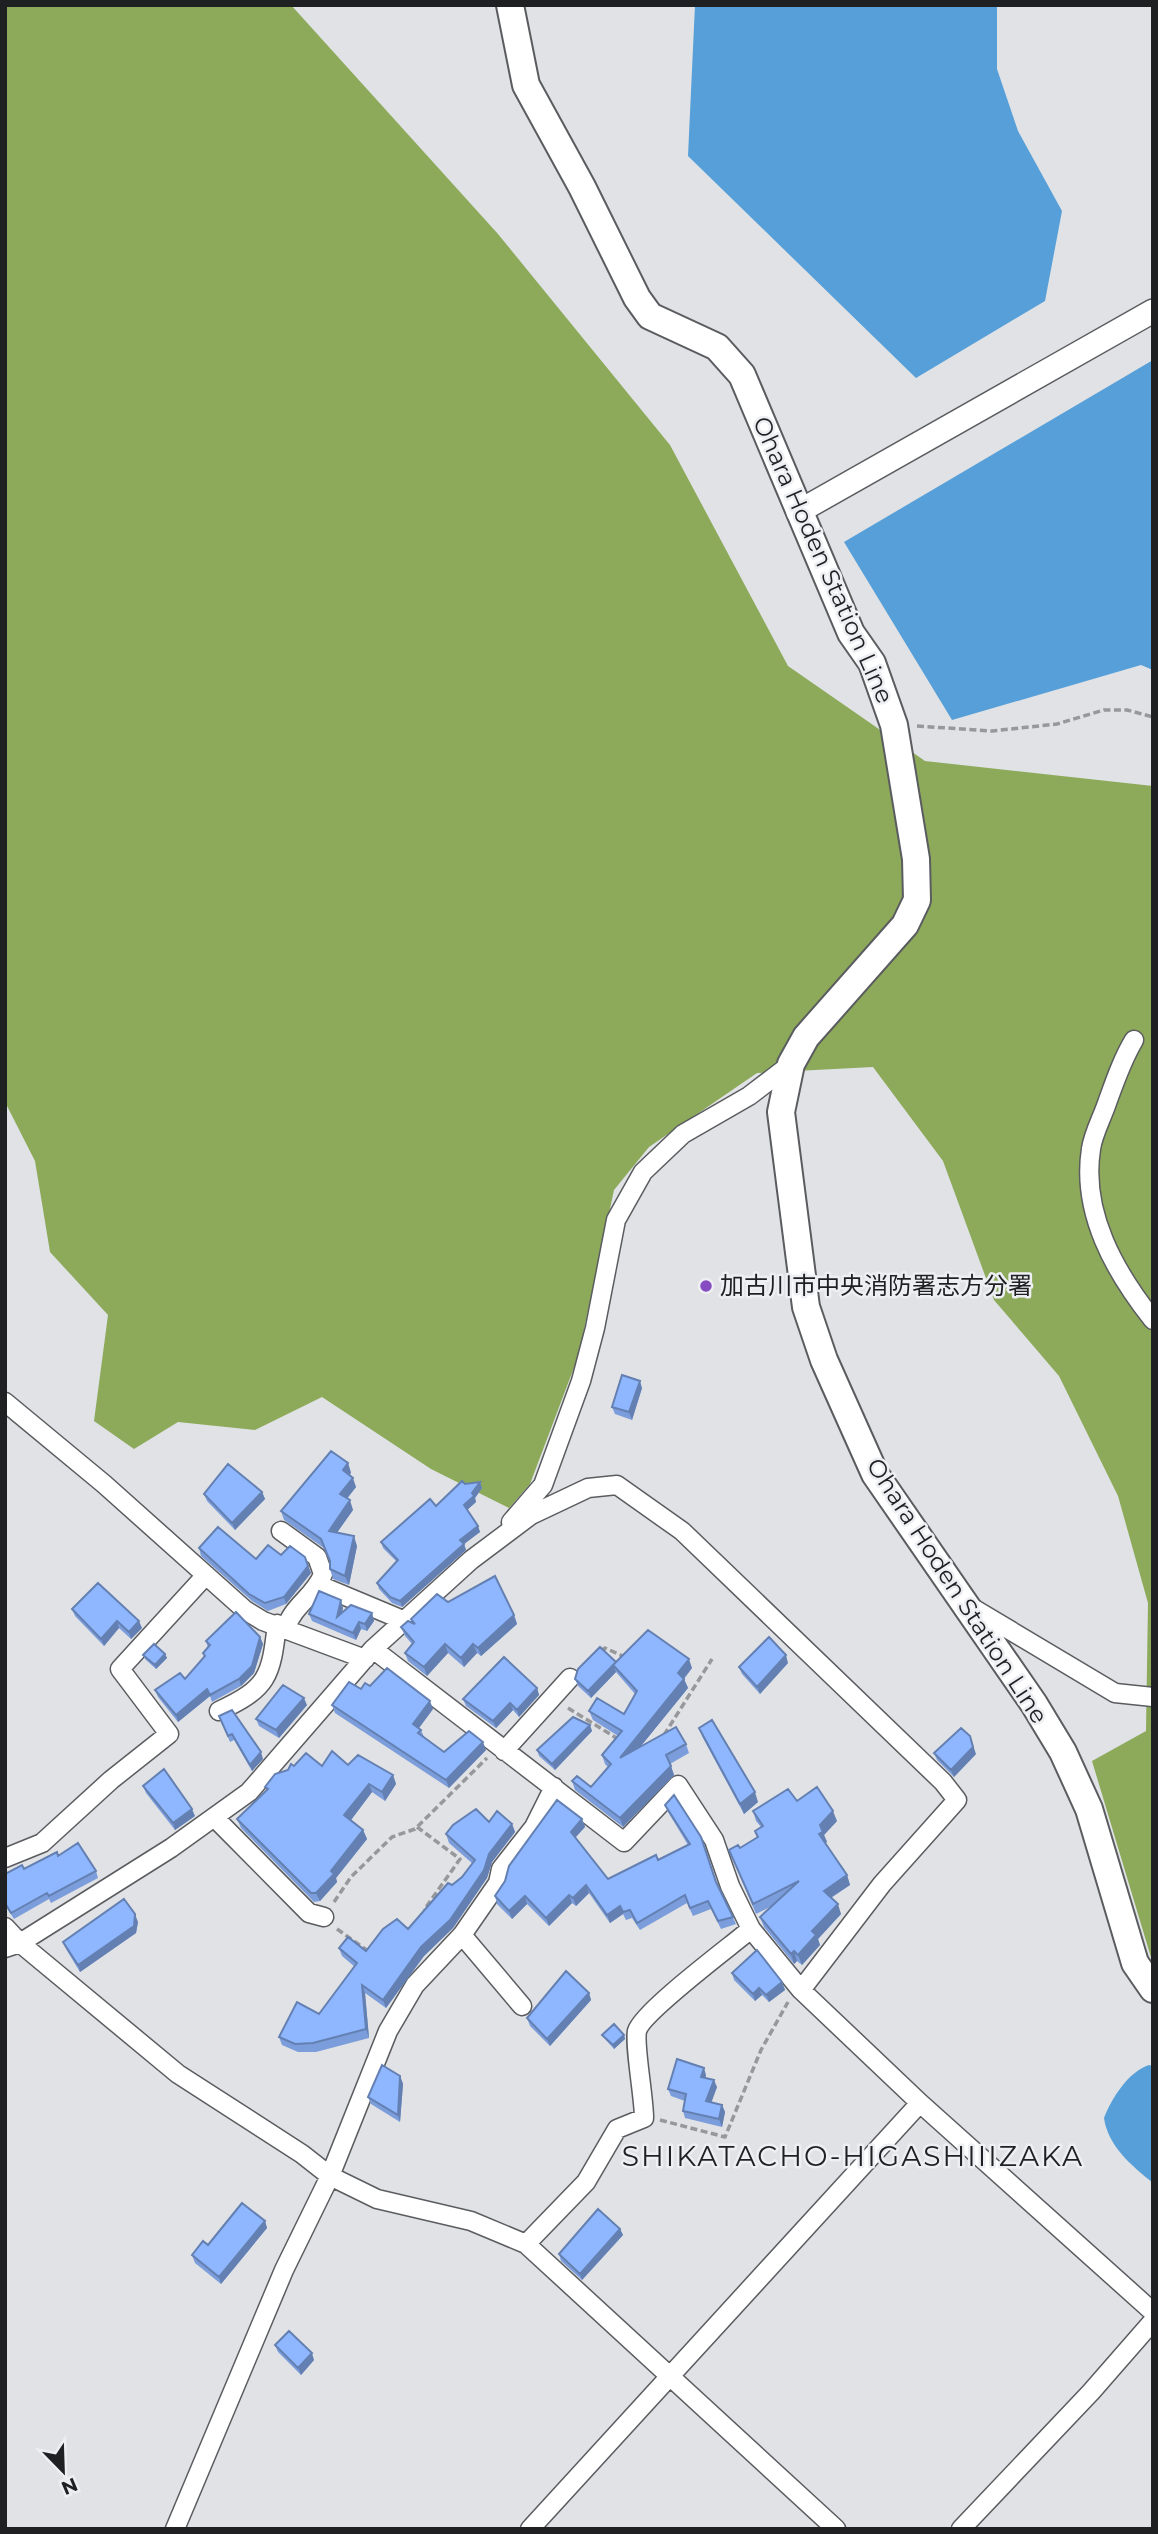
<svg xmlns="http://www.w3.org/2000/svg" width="1158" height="2534" font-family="Montserrat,'Noto Sans JP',sans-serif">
	<rect width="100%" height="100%" fill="#e0e2e5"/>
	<!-- forest -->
	<path fill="#8caa5a" d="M5,5H291L498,234L670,445L788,666L925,761L1153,786V1964L1092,1761L1146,1731L1148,1603L1118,1496L1059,1376L994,1300L943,1161L873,1067L757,1073L649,1147L614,1190L578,1357L530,1484L509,1508L431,1469L322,1397L255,1430L178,1422L134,1449L94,1421L108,1315L50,1252L35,1161L5,1102Z"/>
	<!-- water -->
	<path fill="#569fd8" d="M695,5H997V69L1018,131L1062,211L1045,301L916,378L688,156Z
		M1153,360V670L1141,665L952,720L844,542Z
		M1149,2065L1153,2066V2183C1131,2165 1108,2146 1104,2118C1112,2098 1128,2072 1149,2065Z"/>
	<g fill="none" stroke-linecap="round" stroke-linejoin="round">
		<defs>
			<path id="minor" d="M1134,1040C1122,1060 1115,1081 1107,1103C1102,1118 1093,1134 1091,1149C1081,1213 1115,1272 1153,1320
				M5,1402L104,1484L245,1610L263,1621L365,1659
				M511,1522L543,1485L581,1381L595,1328L616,1220L643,1172L683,1134L749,1096L791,1064
				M281,1531L317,1557L323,1574C315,1596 293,1605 286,1628
				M319,1585L405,1621
				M971,1607L1115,1693L1153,1697
				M373,1649L624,1842L678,1785L714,1840L730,1886L751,1929L801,1990L920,2103L1153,2312
				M219,1711C268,1688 271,1677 277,1624
				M504,1751L570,1678
				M214,1817L309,1913L324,1917
				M5,1858L42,1843L111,1780L169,1734L120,1669L206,1575
				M5,1927L20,1943L178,2074L302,2154L330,2176L377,2199L471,2221L526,2244L836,2529
				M462,1935L522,2006
				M5,1948L20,1943L171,1848L249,1792L373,1649L471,1560L531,1515L588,1488L617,1485L682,1531L943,1782L957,1800L882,1884L801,1990
				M526,2244L586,2182L617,2129L644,2118C644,2097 634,2045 637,2031C642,2012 731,1946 751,1929
				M175,2529L284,2270L330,2176L388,2031L415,1985L462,1935L498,1883L501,1869L534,1827L554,1787
				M530,2529L920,2103
				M961,2529L1091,2392L1153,2321"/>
			<path id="tertiary" d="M798,512L1153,311"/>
			<path id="secondary" d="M510,5L526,85L582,187L637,298L650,316L717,347L742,375L851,633L872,663L894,725L916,859L917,900L905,925L806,1037L791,1064L781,1112L806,1307L824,1360L875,1474L1034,1704L1063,1752L1089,1809L1135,1963L1153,1989"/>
		</defs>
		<!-- minor casing -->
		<use href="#minor" stroke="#5a5c5f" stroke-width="21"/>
		<!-- tertiary casing -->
		<use href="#tertiary" stroke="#5a5c5f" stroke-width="26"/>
		<!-- secondary casing -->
		<use href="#secondary" stroke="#5a5c5f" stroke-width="30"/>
		<!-- path -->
		<path stroke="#97989a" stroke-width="3.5" stroke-dasharray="7 3.5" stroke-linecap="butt" d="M917,726L992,731L1057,724L1104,710H1127L1153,717
			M601,1651L605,1648L625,1657
			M568,1708L618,1739
			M664,1735L712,1659
			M417,1827L460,1859L424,1910
			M334,1902L351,1877L392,1837L415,1829L487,1758
			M337,1929L368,1951
			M660,2120L725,2137L761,2050L788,2002"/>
		<!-- minor -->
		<use href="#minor" stroke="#fff" stroke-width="18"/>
		<!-- tertiary -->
		<use href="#tertiary" stroke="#fff" stroke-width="23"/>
		<!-- secondary -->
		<use href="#secondary" stroke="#fff" stroke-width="26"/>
	</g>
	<!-- wall -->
	<path fill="#7b9ddb" d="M642,1388L632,1420L615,1414L612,1407Z
		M348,1463L351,1473L349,1475L356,1487L347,1499L353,1510L337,1532L357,1546L349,1585L333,1579L330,1569V1562L324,1548L284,1520L281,1511Z
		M480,1482L482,1488L475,1498L476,1502L467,1510L478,1526L480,1532L464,1544L466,1550L402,1607L392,1603L379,1589L377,1583L397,1562L383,1548L381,1542L436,1506L465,1484Z
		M262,1492L265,1499L235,1530L207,1501L204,1494Z
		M199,1548L256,1559L281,1555L305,1557L311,1573L286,1604L268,1611L252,1601L201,1556Z
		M448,1602L514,1615L517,1624L481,1656L477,1653L464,1667L448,1653L427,1676L408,1661L405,1653L412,1644L405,1636L401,1627L412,1623L411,1619Z
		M343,1608L342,1612L372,1613L374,1621L367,1631L361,1629L356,1640L312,1621L309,1614Z
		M72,1609L142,1628L131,1639L119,1628L104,1646L75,1616Z
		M260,1637L263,1644L254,1673L241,1686L212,1702L210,1696L178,1722L158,1697L155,1690L185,1679L205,1657L208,1648L206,1641Z
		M165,1654L167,1658L156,1669L145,1659L143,1655Z
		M616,1662L692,1668L684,1679L688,1688L640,1747L686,1744L689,1753L670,1764L674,1775L623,1827L575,1790L572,1781L591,1787L608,1767L605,1764L602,1755L618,1736L593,1720L589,1711L624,1714L635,1694L616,1672L591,1698L578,1686L575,1679Z
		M788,1663L760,1694L742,1674L739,1667Z
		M370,1686L433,1709L419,1728L421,1730L424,1737L444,1752L486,1750L449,1788L335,1713L332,1705L361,1689Z
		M537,1688L539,1695L519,1717L513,1710L496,1728L466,1706L463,1699Z
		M307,1705L279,1738L259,1726L256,1719Z
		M219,1716L263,1759L252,1771L234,1740L230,1742Z
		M590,1725L592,1731L555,1770L539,1756L537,1750Z
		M699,1728L758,1802L744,1814L703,1738Z
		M934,1753L976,1754L954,1777L937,1760Z
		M294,1766H322L393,1775L396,1784L385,1801L372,1792L351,1820L363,1830L367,1839L336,1878L337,1882L320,1901L314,1902L241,1828L237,1819L267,1791L265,1787Z
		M143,1786L195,1816L175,1830L146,1793Z
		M797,1801L837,1821L824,1835L827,1842L825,1843L847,1875L850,1885L831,1898L841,1914L818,1939L820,1945L802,1965L797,1961L794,1964L764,1927L760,1917L772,1906L756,1914L729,1850L740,1848L757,1838L755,1831L761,1827L756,1821L753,1811Z
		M665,1805L717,1883L736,1924L721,1929L711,1909L693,1916L687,1903L640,1930L632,1918L626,1920L623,1914L610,1923L589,1893L576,1906L572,1903L549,1926L527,1904L512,1919L497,1904L495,1896L582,1819L585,1827L575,1838L608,1879L658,1860L688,1845L668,1812Z
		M489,1822L512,1824L515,1832L492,1862L487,1878L453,1928L424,1956L386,2008L365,1993L369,2038L316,2052H298L282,2045L279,2037L319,2014L355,1967L342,1956L339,1948L366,1951L408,1929L452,1885L462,1877L473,1864L449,1843L446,1834Z
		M58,1856L96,1871L98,1878L51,1903L49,1899L14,1919L5,1905V1874L24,1869Z
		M138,1922L136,1933L80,1972L66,1949L63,1942Z
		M732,1973L782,1982L785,1990L769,2002L762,1995L755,2001L734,1980Z
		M589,1993L591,2000L550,2046L530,2026L527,2018Z
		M602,2035H624L625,2039L614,2049L604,2038Z
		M706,2075L705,2078L717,2087L711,2102L722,2105L725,2112L722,2127L685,2118L683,2111L685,2101L671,2096L668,2089Z
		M400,2076L403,2084L400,2122L371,2104L368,2097Z
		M265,2221L267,2228L221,2284L195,2263L192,2255Z
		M620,2229L623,2235L582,2280L561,2261L559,2254Z
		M275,2345L314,2360L301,2375L278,2352Z"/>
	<!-- shaded-wall -->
	<path fill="#6480b2" d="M640,1381L642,1388L632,1420L629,1412Z
		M348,1463L351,1473L346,1479L343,1470Z
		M353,1478L356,1487L343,1503L340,1494Z
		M480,1482L482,1488L475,1498L476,1502L466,1511L464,1505Z
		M262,1492L265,1499L235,1530L232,1523Z
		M350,1500L353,1510L332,1540L329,1531Z
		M478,1526L480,1532L464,1544L466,1550L402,1607L400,1601L460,1540Z
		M354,1536L357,1546L349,1585L345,1576Z
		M308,1566L311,1573L286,1604L284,1597Z
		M341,1600L343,1608L340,1625L337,1617Z
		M372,1613L374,1621L367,1631L365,1624Z
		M514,1615L517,1624L481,1656L478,1648Z
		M117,1621L119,1628L104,1646L101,1639Z
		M139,1621L142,1628L131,1639L129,1632Z
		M359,1622L361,1629L356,1640L353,1633Z
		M260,1637L263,1644L254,1673L241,1686L239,1679Z
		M445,1644L448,1653L427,1676L424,1667Z
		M473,1644L477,1653L464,1667L461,1658Z
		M165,1654L167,1658L156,1669L155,1665Z
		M786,1655L788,1663L760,1694L757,1687Z
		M689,1659L692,1668L681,1682L678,1673Z
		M613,1665L616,1672L591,1698L588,1691Z
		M684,1679L688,1688L624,1767L620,1758Z
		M537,1688L539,1695L519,1717L517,1710Z
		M207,1689L210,1696L178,1722L176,1715Z
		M304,1698L307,1705L279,1738L276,1730Z
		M430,1701L433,1709L416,1732L413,1724Z
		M510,1703L513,1710L496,1728L493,1721Z
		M590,1725L592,1731L555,1770L552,1764Z
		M970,1736L976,1754L954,1777L951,1770Z
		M483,1742L486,1750L449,1788L446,1780Z
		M261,1752L263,1759L252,1771L250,1765Z
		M671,1766L674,1775L623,1827L620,1818Z
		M393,1775L396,1784L385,1801L382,1792Z
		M369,1784L372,1792L348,1824L344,1815Z
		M755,1792L758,1802L744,1814L740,1804Z
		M192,1809L195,1816L175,1830L173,1823Z
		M833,1811L837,1821L824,1835L827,1842L823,1844L819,1834L820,1825Z
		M582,1819L585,1827L573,1840L571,1832Z
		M512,1824L515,1832L492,1862L487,1878L453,1928L424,1956L386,2008L383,2000L489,1854Z
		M363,1830L367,1839L336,1878L337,1882L320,1901L316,1893L331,1871Z
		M847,1875L850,1885L827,1900L824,1891Z
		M586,1885L589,1893L576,1906L573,1898Z
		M569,1895L572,1903L549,1926L546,1918Z
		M525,1896L527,1904L512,1919L509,1911Z
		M838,1904L841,1914L818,1939L820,1945L802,1965L798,1955L812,1931Z
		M620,1906L623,1914L610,1923L607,1915Z
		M135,1914L138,1922L136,1933L80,1972L78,1965Z
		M794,1951L797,1961L794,1964L791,1954Z
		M782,1982L785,1990L769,2002L766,1995Z
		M362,1985L365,1993L369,2038L366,2029Z
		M759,1988L762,1995L755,2001L753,1994Z
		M589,1993L591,2000L550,2046L547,2039Z
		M624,2035L625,2039L614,2049L613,2045Z
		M704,2068L706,2075L704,2084L701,2077Z
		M400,2076L403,2084L400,2122L398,2115Z
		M714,2080L717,2087L709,2109L706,2101Z
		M722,2105L725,2112L722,2127L719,2119Z
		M265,2221L267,2228L221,2284L219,2277Z
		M620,2229L623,2235L582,2280L580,2274Z
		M312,2353L314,2360L301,2375L298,2368Z"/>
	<!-- building -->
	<path fill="#8fb7ff" stroke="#6480b2" stroke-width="2" d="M622,1375L640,1381L629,1412L612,1407Z
		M331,1451L348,1463L343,1470L353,1478L340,1494L350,1500L329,1531L354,1536L345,1576L330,1569V1561L321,1539L281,1511Z
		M228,1464L262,1492L232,1523L204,1494Z
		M462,1481L465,1484L480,1482L472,1493L474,1496L464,1505L478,1526L460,1540L464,1544L400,1601L390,1597L377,1583L398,1560L381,1542L430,1499L436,1506Z
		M218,1527L256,1559L268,1545L281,1555L290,1546L305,1557L308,1566L284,1597L265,1603L249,1594L199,1548Z
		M495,1576L514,1615L478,1648L473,1644L461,1658L445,1644L424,1667L405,1653L414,1642L401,1627L408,1621L415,1624L411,1619L437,1594L448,1602Z
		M98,1583L139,1621L129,1632L117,1621L101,1639L72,1609Z
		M319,1591L341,1600L337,1617L351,1605L372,1613L365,1624L359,1622L353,1633L309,1614Z
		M236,1612L260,1637L252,1666L239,1679L210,1695L207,1689L176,1715L155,1690L180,1673L185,1679L205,1656L203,1653L210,1645L206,1641Z
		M648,1630L689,1659L678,1673L684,1679L620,1758L676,1727L686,1744L666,1755L671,1766L620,1818L572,1781L577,1776L591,1787L611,1764L602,1755L622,1731L589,1711L597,1698L624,1714L637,1691L613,1665Z
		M769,1637L786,1655L757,1687L739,1667Z
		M154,1644L165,1654L155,1665L143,1655Z
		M600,1647L616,1662L588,1691L575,1679L578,1669Z
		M504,1657L537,1688L517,1710L510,1703L493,1721L463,1699Z
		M387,1668L430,1701L413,1724L421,1730L418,1733L444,1752L469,1731L483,1742L446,1780L332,1705L349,1682L361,1689L365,1683L370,1686Z
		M283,1685L304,1698L276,1730L256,1719Z
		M232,1710L261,1752L250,1765L232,1734L228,1736L219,1716Z
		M573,1717L590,1725L552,1764L537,1750Z
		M712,1720L755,1792L740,1804L699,1728Z
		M961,1728L970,1736L973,1747L951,1770L934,1753Z
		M332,1751L348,1765L358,1755L393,1775L382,1792L369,1784L344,1815L363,1830L331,1871L334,1874L316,1893H311L237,1819L268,1789L265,1787L275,1774L288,1770L291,1764L294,1766L306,1753L322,1766Z
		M164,1769L192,1809L173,1823L143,1786Z
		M817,1787L833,1811L820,1825L823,1832L819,1834L847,1875L824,1891L838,1904L812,1931L816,1935L798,1955L794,1951L791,1954L760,1917L799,1881L753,1904L729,1850L738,1845L740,1848L758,1837L755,1831L763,1826L753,1811L788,1789L797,1801Z
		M674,1795L701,1837L716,1882L733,1917L718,1921L708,1901L690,1908L685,1895L637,1923L630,1910L623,1912L620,1906L607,1915L586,1885L573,1898L569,1895L546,1918L525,1896L509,1911L495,1896L505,1881L509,1866L557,1800L582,1819L571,1832L608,1879L656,1855L658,1860L690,1844L665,1805Z
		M476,1809L489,1822L497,1811L512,1824L489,1854L484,1870L450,1920L421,1947L383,2000L362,1985L366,2029L313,2043L295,2044L279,2037L297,2002L319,2014L357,1963L339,1948L348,1937L366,1951L383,1929L397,1919L408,1929L448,1883L452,1885L462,1877L475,1860L446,1834L453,1825Z
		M78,1843L96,1871L49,1896L47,1893L11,1913L5,1903V1874L22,1865L24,1869L57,1852L58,1856Z
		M124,1899L135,1914L134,1926L78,1965L63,1942Z
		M757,1950L782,1982L766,1995L759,1988L753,1994L732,1973Z
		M566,1971L589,1993L547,2039L527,2018Z
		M614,2024L624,2035L613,2045L602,2035Z
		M677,2059L704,2068L701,2077L714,2080L706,2101L722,2105L719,2119L683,2111L686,2094L668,2089Z
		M382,2065L400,2076L398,2115L368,2097Z
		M242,2203L265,2221L219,2277L192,2255L203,2241L208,2245Z
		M598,2209L620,2229L580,2274L559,2254Z
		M289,2331L312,2353L298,2368L275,2345Z"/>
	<!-- markers -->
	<circle fill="#864ac1" stroke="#edeff2" stroke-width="2.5" cx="706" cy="1286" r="7"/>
	<g text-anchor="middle" stroke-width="5" stroke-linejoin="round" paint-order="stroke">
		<!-- street labels -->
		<g font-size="24" fill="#1f2021" stroke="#edeff2">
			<text transform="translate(823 560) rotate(66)" y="8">Ohara Hoden Station Line</text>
			<text transform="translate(957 1591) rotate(57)" y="8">Ohara Hoden Station Line</text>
		</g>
		<!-- poi labels -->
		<g font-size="24" fill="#1f2021" stroke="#edeff2" text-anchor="start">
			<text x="720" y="1294">加古川市中央消防署志方分署</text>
		</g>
		<!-- quarter labels -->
		<g font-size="28" letter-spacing="2" fill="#1f2021" stroke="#edeff2">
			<text x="853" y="2166">SHIKATACHO-HIGASHIIIZAKA</text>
		</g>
	</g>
	<!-- border -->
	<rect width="1158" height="2534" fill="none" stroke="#1f2021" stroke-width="14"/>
	<!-- north arrow -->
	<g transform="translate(63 2471) rotate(157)" stroke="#edeff2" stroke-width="5" paint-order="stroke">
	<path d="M0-5L12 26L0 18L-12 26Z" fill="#1f2021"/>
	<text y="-10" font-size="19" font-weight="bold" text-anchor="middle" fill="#1f2021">N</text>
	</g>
</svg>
